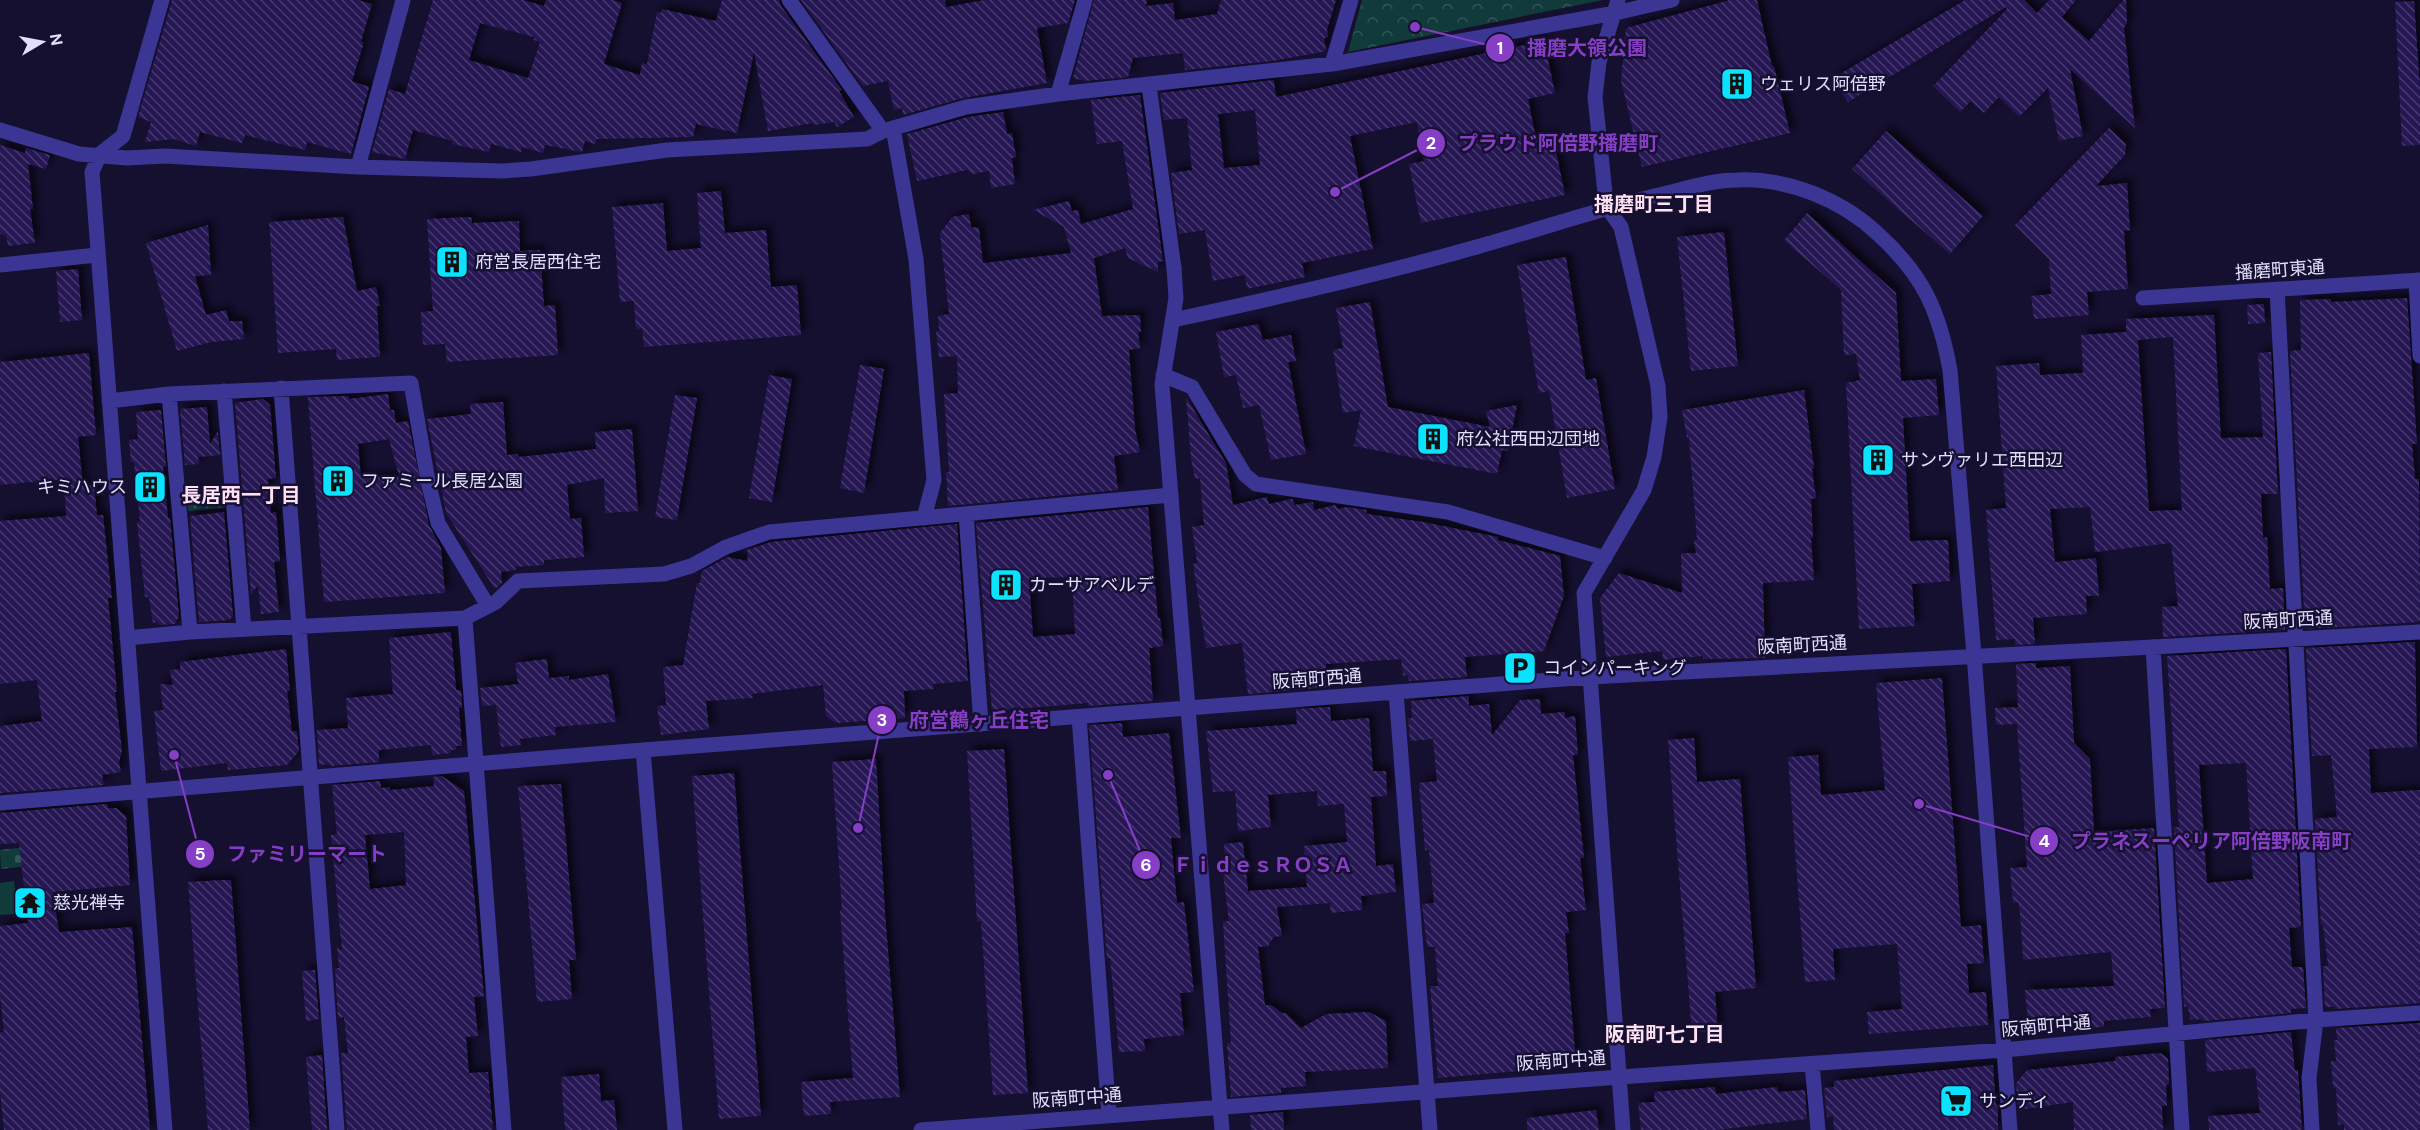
<svg xmlns="http://www.w3.org/2000/svg" width="2420" height="1130" font-family="'DM Sans','Noto Sans JP',sans-serif">
	<defs>
		<pattern id="grass-dots" width="8" height="8" patternUnits="userSpaceOnUse" patternTransform="scale(1.5)"><rect width="8" height="8" fill="#113a3a"/><path d="M2 2h.1M6 6h.1" fill="none" stroke="#335658" stroke-width="1.8" stroke-linecap="round"/></pattern>
		<pattern id="cemetery-stones" width="16" height="16" patternUnits="userSpaceOnUse" patternTransform="scale(1.5)"><rect width="16" height="16" fill="#113a3a"/><path d="M2 7V4a2 2 0 0 1 4 0v3zM10 15v-3a2 2 0 0 1 4 0v3z" fill="#335658"/></pattern>
		<pattern id="park-crowns" width="20" height="18" patternUnits="userSpaceOnUse" patternTransform="scale(1.5)"><rect width="20" height="18" fill="#113a3a"/><path d="M2 6a3 3 0 1 1 6 0M12 15a3 3 0 1 1 6 0" fill="none" stroke="#335658"/></pattern>
		<pattern id="building-back-hatch" width="6" height="6" patternUnits="userSpaceOnUse" patternTransform="scale(1.5)"><rect width="6" height="6" fill="#261953"/><path d="M-1 5l2 2M0 0l6 6M5-1l2 2" fill="none" stroke="#453a6d"/></pattern>
		<filter id="shadow"><feDropShadow dx="5.5" dy="-5.5" stdDeviation="3" flood-color="#0009"/></filter>
	</defs>
	<rect width="100%" height="100%" fill="#150f30"/>
	<!-- grass -->
	<path fill="url(#grass-dots)" d="M224,494L225,508L188,511L187,496Z"/>
	<!-- cemetery -->
	<path fill="url(#cemetery-stones)" d="M52,844L54,863L1,869L0,850Z"/>
	<!-- park -->
	<path fill="url(#park-crowns)" d="M1362,0H1603L1348,52Z"/>
	<!-- garden -->
	<path fill="#113a3a" d="M14,881L18,914L0,915V883Z"/>
	<!-- building -->
	<path fill="url(#building-back-hatch)" fill-rule="evenodd" filter="url(#shadow)" d="M172,0H358L372,4L361,42H364L352,81L369,87L351,154L307,142L305,150L245,135L242,143L200,132L196,146L174,139L145,142L151,122L138,117Z
		M433,0H523L544,6L546,0H612L622,3L604,64L640,75L642,63L647,64L657,12L661,13L662,9L716,21L722,0H779L781,6L842,90L839,91L854,117L837,127L834,122L813,125V123L768,131L754,52L737,133L696,124L693,137L597,139L595,144L585,141L582,152L545,145L543,153L522,147L521,152L491,144L489,152L452,144L453,141L413,130L405,159L372,152L389,89L405,94ZM480,23L534,37V40L540,42L528,78L469,60Z
		M801,0H945L946,7L985,0H1075L1068,23L1037,28L1047,83L963,98L903,115L902,108L894,110L888,81L863,86Z
		M1094,0H1147L1146,6L1173,3L1175,20L1217,14L1221,0H1336L1327,30L1328,37L1324,38L1326,50L1322,52L1272,61L1185,70L1183,53L1133,58L1128,77L1085,81L1073,78Z
		M1730,0H1757L1772,66H1774L1790,133L1642,167L1621,81L1626,28Z
		M1965,0H2024L2037,13L2049,0H2076L2062,17L2089,41L2123,0H2126L2127,23L2124,28L2135,128L2070,69L2083,136L2059,141L2048,88L2019,117L1999,97L1984,113L1971,101L1960,112L1933,86L2007,9L2006,7L1848,102L1833,78Z
		M2414,1L2420,89V145L2402,146L2395,2Z
		M1544,41L1555,93L1528,99L1536,139L1553,136L1565,195L1421,223L1409,164L1424,161L1417,122L1350,136L1373,249L1302,263L1305,277L1247,289L1245,275L1213,281L1205,230L1179,234L1171,173L1192,170L1187,118L1164,120L1160,93L1274,80L1276,97ZM1255,110L1260,165L1224,168L1218,114Z
		M1140,95L1163,261L1158,262V272L1128,258L1125,248L1094,258L1102,316L1140,315L1141,332H1138L1140,348L1129,350L1135,429L1140,452L1114,456L1118,490L948,506L946,472H949L944,394L958,393L957,356L939,357L936,331H939L938,316L949,314L940,233L952,217L969,214L971,227L979,228L983,263L1071,253L1064,227L1033,210L1069,201L1072,211L1078,210L1081,224L1133,209L1122,141L1097,144L1091,100Z
		M1003,112L1007,134L1012,133L1016,157L1012,158L1015,184L991,188L989,171L972,174L967,170L917,181L907,134L968,117Z
		M2109,128L2126,144L2125,155L2096,186L2127,183L2130,230L2124,231L2128,289L2087,292L2089,315L2034,319L2031,296L2051,294L2049,259L2015,225Z
		M1886,131L1983,216L1950,254L1852,169Z
		M0,145L25,153L26,148L50,155L46,169L28,164L33,209H30L35,243L8,246L6,235L0,234Z
		M721,191L725,233L766,230L771,287L797,285L801,335L644,347L642,328L636,329L634,301L620,302L612,207L663,203L667,251L701,248L697,193Z
		M1807,213L1896,293L1901,381L1936,379L1939,415L1903,418L1910,541L1948,540L1950,581L1912,584L1915,626L1859,629L1846,383L1860,380L1856,354L1844,355L1841,290L1784,240Z
		M343,217L357,291L376,287L380,306H377L380,357L337,360L336,349L278,353L269,222Z
		M471,217L472,223L519,221L520,251L540,250L544,306L555,305L558,355L447,362L445,344L423,345L421,312L433,311L427,219Z
		M208,225L211,275L195,276L206,315L226,310L229,321H242L244,339L211,342L177,351L146,243Z
		M1724,232L1738,366L1691,371L1677,237Z
		M1566,257L1586,380L1596,378L1615,489L1567,498L1549,391L1539,393L1517,265Z
		M78,269L82,320L60,322L56,271Z
		M2407,298L2417,444H2412L2415,479H2419L2420,622L2305,629L2290,351L2301,350L2300,300L2331,299V302Z
		M1370,302L1388,407L1490,427L1486,411L1517,405L1508,451L1502,450L1497,474L1354,446L1361,410L1343,413L1333,350L1343,348L1336,308Z
		M2264,304L2265,323L2248,324L2247,305Z
		M2214,315L2221,438L2263,437L2258,353L2271,352L2278,494H2261L2263,538L2267,537L2270,589L2283,588L2285,630L2163,637L2162,607L2178,606L2171,543L2095,552L2090,507L2050,509L2055,562L2096,558L2099,596H2086L2087,614L2033,618L2035,644L2015,645V639L1996,640L1986,510L2006,508L1996,366L2039,363L2040,375L2083,373L2081,335L2126,332V319ZM2173,337L2182,510L2149,511L2138,340Z
		M1258,324L1263,340L1291,335L1296,361L1288,362L1306,454L1271,460L1259,405L1243,408L1236,375L1224,377L1216,332Z
		M89,353L96,435L78,437L83,486L94,485L97,515H103L112,598H108L117,692H115L122,750L119,763L121,772L102,775L104,785L0,793V726L42,721L37,680L0,684V521L66,516L64,479L0,485V362Z
		M860,365L884,369L864,493L840,488Z
		M769,375L792,379L772,502L749,498Z
		M1804,390L1814,468L1812,469L1816,498L1811,499L1813,538H1811L1814,580L1763,583L1765,658L1703,659V656L1663,660L1662,651L1606,657L1600,598L1619,573L1682,593L1681,553H1696L1694,540H1697L1689,437L1687,438L1682,410Z
		M388,394L390,410H394L396,423L408,421L429,525L441,548L445,593L324,602L308,397L349,396V399ZM389,439L399,476L361,478L358,444Z
		M675,395L697,398L677,520L655,517Z
		M1186,397L1226,463L1233,505L1267,497L1269,504L1292,499L1295,505L1313,502L1314,510L1335,505L1338,509L1347,507L1366,510L1367,514L1423,522L1498,537V540L1560,556L1564,596L1544,651L1465,657L1467,677L1409,681L1408,675L1403,676L1401,659L1326,664L1328,687L1248,694L1242,643L1206,648L1193,564L1197,563L1192,527L1204,525L1200,478L1195,479L1191,458Z
		M263,399L270,405L276,478L268,479L271,513L276,512L280,561L274,562L279,612L261,614L258,585L251,594L235,403Z
		M503,402L507,455L518,454V457L596,449L595,432L632,429L638,511L605,513L604,478L567,485L570,519L581,518L584,557L544,560V565L515,567L516,570L501,572L502,583L495,589L446,513L427,419L471,414L470,404Z
		M207,407L210,444L218,431L220,455L198,457L199,464L185,465L180,409Z
		M161,410L166,467H163L168,518H170L179,616L175,624L159,625L158,622L153,623L149,597H145L137,522H140L134,462H131L129,440L138,439L136,412Z
		M1148,507L1158,618H1160L1163,646L1149,648L1153,701L1088,706V703L992,711L976,523ZM1072,577L1075,634L1033,637L1029,578Z
		M224,512L233,616L229,620L199,622L190,516Z
		M957,524L968,681L933,684L934,689L904,691L905,718L836,723L826,716L823,685L752,694L753,698L706,701L709,729L661,735L657,706L666,705L663,667L683,665L697,583H700L702,571L727,557L748,561L747,550L771,542Z
		M451,632L456,690H461L462,708H459L462,746H456V750H451V753L432,755L431,745L379,750V762L330,766V764L319,765L317,730L348,728L346,698L393,694L389,638Z
		M2415,642L2417,747L2369,749L2371,793L2420,790V1003L2335,1009V1007H2325L2323,966H2328L2323,925H2321L2315,819L2337,817L2331,755L2312,756L2306,648Z
		M286,649L290,691H287L292,731H297L299,751L287,765L228,770L227,763L161,771L154,711L163,710L160,684L173,685L170,670L180,669V662Z
		M2286,649L2301,927L2289,928L2292,967H2303L2306,1008L2291,1009V1013L2203,1021V1019L2190,1020L2188,1006L2184,1007L2174,827H2179L2167,656ZM2246,763L2253,879L2207,883L2199,765Z
		M547,659L549,678L569,676V680L608,674L616,722L555,727L556,735L520,739L521,745L501,747L496,705L482,706L480,688L518,684L515,663Z
		M2036,663V668L2070,666L2074,743L2090,759L2094,832L2154,828L2165,1008L2150,1009L2151,1017L2104,1021V1027L2080,1028V1017L2028,1022L2025,990L2114,986L2111,952L2023,960L2020,912L2018,902L2013,903L2010,868L2027,867L2017,724L1996,725L1995,708L2018,707L2016,664Z
		M1942,678L1961,927L1981,925L1984,963L1967,964L1969,993L1986,992L1988,1025L1869,1034L1867,1012L1902,1009L1897,944L1833,949L1835,980L1805,982L1788,757L1818,755L1821,795L1885,790L1876,683Z
		M1469,696V706L1489,704L1492,735L1520,700L1540,699L1541,714L1565,712V718L1575,716L1578,755H1573L1584,858H1580L1586,910L1566,912L1569,933H1565L1576,1063L1519,1069V1071L1438,1078L1430,986H1438L1435,947H1427L1422,904L1434,903L1429,850H1425L1419,783L1437,781L1433,739L1410,741L1408,718H1412L1411,701Z
		M1330,707L1331,721L1369,718L1373,771H1386L1387,796L1371,797L1376,866L1393,864L1396,892L1361,896L1362,910L1331,913L1330,903L1277,907L1282,936L1274,937L1268,946L1258,947L1265,1005H1271L1282,1013H1286L1301,1028L1326,1014L1369,1012L1386,1021L1388,1068L1305,1072L1306,1086L1281,1088V1093L1231,1097L1227,1043H1231L1223,921H1229L1223,874H1227L1224,844L1243,842L1248,891L1307,887L1304,846L1347,842L1344,804L1318,806L1317,791L1268,795L1271,827L1238,831L1235,791L1213,792L1206,731L1297,724L1296,709Z
		M1122,723L1123,737L1169,733L1181,838H1171L1177,903L1184,902L1194,992L1180,993L1184,1035L1144,1039L1145,1051L1119,1052L1110,958L1107,959L1089,725Z
		M1694,738L1697,782L1740,779L1756,988L1715,992L1718,1031L1692,1033L1668,740Z
		M1004,749L1028,1093L993,1095L981,921L977,922L967,751Z
		M876,759L885,913L900,1097L830,1102L831,1114L804,1116L801,1082L853,1078L840,910H842L832,762Z
		M734,773L761,1116L719,1119L692,776Z
		M442,776L464,791L484,996L474,997L478,1036L466,1037L469,1073L488,1072L493,1130H347L341,1053H348L344,1017L338,1018L335,968H339L337,946L342,951L331,835L337,834L332,785L380,781L381,788L390,787V790L434,786L433,777ZM404,832L406,885L370,889L365,835Z
		M561,784L576,960H569L572,999L537,1002L518,786Z
		M107,804L108,808H116L126,816L130,885L53,892L59,932L132,927L150,1130H4L0,1091V1032H4L0,995V926L28,923L19,843L0,844V813Z
		M223,880H231L250,1130H208L188,882Z
		M315,970L319,1019L306,1021L302,971Z
		M2420,1023V1130H2344V1124L2338,1125L2336,1088L2333,1087L2331,1061H2336L2334,1040H2337L2336,1028Z
		M2291,1032L2295,1071L2298,1070L2302,1130H2209L2208,1116L2260,1113L2255,1068L2207,1072L2205,1040Z
		M2160,1053L2168,1058L2169,1084L2166,1085L2167,1106H2162L2163,1130H2074L2073,1102L2018,1110L2016,1083L2027,1070L2115,1061V1057Z
		M322,1055L327,1130H312L306,1057Z
		M1993,1065L1996,1106L1998,1104V1130H1834L1833,1116L1827,1117L1824,1088L1834,1087V1081Z
		M599,1074L601,1101L614,1100L617,1130H565L561,1077Z
		M1715,1087L1716,1094L1777,1087L1778,1092L1805,1090L1807,1119L1717,1130H1641L1638,1103L1655,1102L1654,1092Z
		M1596,1110L1599,1130H1527V1118Z
		M1283,1112L1284,1130H1251L1250,1115Z"/>
	<g fill="none" stroke-linecap="round" stroke-linejoin="round">
		<!-- minor -->
		<path stroke="#3b3693" stroke-width="15" d="M162,0L123,136L100,154L92,172L165,1130
			M789,0L883,131
			M1618,0L1599,62L1595,97L1605,193L1607,207L1621,227L1658,386L1660,417L1654,457L1644,490L1584,593L1623,1130
			M1332,64L1351,0
			M1149,86L1174,268
			M1058,94L1085,0
			M893,128L916,259L934,480L924,518
			M0,130L79,154L127,158L165,156L358,167L502,171L531,169L667,150L867,139L883,131L966,107L1058,94L1332,64L1615,13L1672,0
			M358,167L403,0
			M2416,280L2420,356
			M2277,289L2316,1020L2309,1078L2312,1130
			M2143,298L2420,280
			M1173,320C1276,298 1379,275 1480,246C1541,229 1601,208 1663,194C1688,188 1713,180 1738,180C1789,178 1842,200 1878,234C1923,275 1939,310 1950,370L1974,655L2010,1130
			M1163,375L1192,387L1245,475L1256,484L1448,512L1605,558
			M281,388L337,1130
			M224,391L244,629
			M169,394L190,632
			M109,401L169,394L411,383L428,481L438,523L488,606
			M966,514L981,724
			M465,618L504,1130
			M127,638L190,632L465,618L496,602L518,581L664,574L691,566L726,547L769,532L1171,495
			M1396,692L1430,1130
			M1188,708L1590,677
			M1812,1064L1818,1130
			M1620,1077L2004,1050L2316,1020L2420,1013
			M2182,1130L2153,647L2420,632"/>
		<!-- tertiary -->
		<path stroke="#3b3693" stroke-width="15" d="M0,265L97,255
			M1174,268L1176,298L1162,385L1222,1130
			M1590,677L2153,647
			M1079,717L1109,1115
			M643,750L675,1130
			M0,803L643,750L1188,708
			M921,1130L1620,1077"/>
	</g>
	<!-- icons -->
	<defs>
		<symbol id="building-square" viewBox="-11 -11 22 22"><rect x="-9" y="-9" width="18" height="18" rx="4" fill="#0ae2ff" stroke="#150f30"/><path d="M-4-6H4V6H1V3H-1V6H-4ZM-2.5-4.3h1.7v1.8h-1.7ZM.8-4.3h1.7v1.8H.8ZM-2.5-1h1.7V.8h-1.7ZM.8-1h1.7V.8H.8Z" fill="#111"/></symbol>
		<symbol id="parking-square" viewBox="-11 -11 22 22"><rect x="-9" y="-9" width="18" height="18" rx="4" fill="#0ae2ff" stroke="#150f30"/><path d="M-3.5-5.5H1a3.5 3.5 0 0 1 0 7H-1V5.5H-3.5ZM-1-3.4V-.6H.8a1.4 1.4 0 0 0 0-2.8Z" fill="#111"/></symbol>
		<symbol id="temple-square" viewBox="-11 -11 22 22"><rect x="-9" y="-9" width="18" height="18" rx="4" fill="#0ae2ff" stroke="#150f30"/><path d="M0-6L5-2H3V0L6.5 2.5H4V6H1.5V3h-3V6H-4V2.5H-6.5L-3 0V-2H-5Z" fill="#111"/></symbol>
		<symbol id="supermarket-square" viewBox="-11 -11 22 22"><rect x="-9" y="-9" width="18" height="18" rx="4" fill="#0ae2ff" stroke="#150f30"/><path d="M-6-5.5h2.5l.6 2H6L4.5 2H-2.5L-4.4-4H-6ZM-1.5 3.2a1.3 1.3 0 1 0 .1 0ZM3 3.2a1.3 1.3 0 1 0 .1 0Z" fill="#111"/></symbol>
	</defs>
	<g fill-rule="evenodd">
		<use href="#building-square" x="1718" y="65" width="38" height="38"/>
		<use href="#building-square" x="433" y="243" width="38" height="38"/>
		<use href="#building-square" x="1414" y="420" width="38" height="38"/>
		<use href="#building-square" x="1859" y="441" width="38" height="38"/>
		<use href="#building-square" x="319" y="462" width="38" height="38"/>
		<use href="#building-square" x="131" y="468" width="38" height="38"/>
		<use href="#building-square" x="987" y="566" width="38" height="38"/>
		<use href="#parking-square" x="1501" y="649" width="38" height="38"/>
		<use href="#temple-square" x="11" y="884" width="38" height="38"/>
		<use href="#supermarket-square" x="1937" y="1082" width="38" height="38"/>
	</g>
	<g text-anchor="middle" stroke-width="5" stroke-linejoin="round" paint-order="stroke">
		<!-- poi labels -->
		<g font-size="18" fill="#e2deff" stroke="#150f30" text-anchor="start">
			<text x="1760" y="90">ウェリス阿倍野</text>
			<text x="475" y="268">府営長居西住宅</text>
			<text x="1456" y="445">府公社西田辺団地</text>
			<text x="1901" y="466">サンヴァリエ西田辺</text>
			<text x="361" y="487">ファミール長居公園</text>
			<text x="127" y="493" text-anchor="end">キミハウス</text>
			<text x="1029" y="591">カーサアベルデ</text>
			<text x="1543" y="674">コインパーキング</text>
			<text x="53" y="909">慈光禅寺</text>
			<text x="1979" y="1107">サンディ</text>
		</g>
		<!-- street labels -->
		<g font-size="18" fill="#e2deff" stroke="#150f30">
			<text transform="translate(2280 270) rotate(-4)" y="6">播磨町東通</text>
			<text transform="translate(2288 620) rotate(-3)" y="6">阪南町西通</text>
			<text transform="translate(1802 645) rotate(-3)" y="6">阪南町西通</text>
			<text transform="translate(1317 679) rotate(-4)" y="6">阪南町西通</text>
			<text transform="translate(2046 1026) rotate(-5)" y="6">阪南町中通</text>
			<text transform="translate(1561 1061) rotate(-4)" y="6">阪南町中通</text>
			<text transform="translate(1077 1098) rotate(-4)" y="6">阪南町中通</text>
		</g>
		<!-- neighbourhood labels -->
		<g font-size="20" font-weight="bold" fill="#ffe0f3" stroke="#150f30">
			<text x="1654" y="211">播磨町三丁目</text>
			<text x="241" y="502">長居西一丁目</text>
			<text x="1665" y="1041">阪南町七丁目</text>
		</g>
	</g>
	<!-- callouts -->
	<path fill="none" stroke="#853ec5" stroke-width="2" d="M1415 27L1500 48M1335 192L1431 143M858 828L882 720M1919 804L2044 841M174 755L200 854M1108 775L1146 865"/>
	<g fill="#853ec5" stroke="#150f30" stroke-width="2">
		<circle cx="1415" cy="27" r="6"/>
		<circle cx="1335" cy="192" r="6"/>
		<circle cx="858" cy="828" r="6"/>
		<circle cx="1919" cy="804" r="6"/>
		<circle cx="174" cy="755" r="6"/>
		<circle cx="1108" cy="775" r="6"/>
		<circle cx="1500" cy="48" r="15"/>
		<circle cx="1431" cy="143" r="15"/>
		<circle cx="882" cy="720" r="15"/>
		<circle cx="2044" cy="841" r="15"/>
		<circle cx="200" cy="854" r="15"/>
		<circle cx="1146" cy="865" r="15"/>
	</g>
	<g font-size="18" text-anchor="middle" font-weight="bold" fill="#fff">
		<text x="1500" y="54">1</text>
		<text x="1431" y="149">2</text>
		<text x="882" y="726">3</text>
		<text x="2044" y="847">4</text>
		<text x="200" y="860">5</text>
		<text x="1146" y="871">6</text>
	</g>
	<g font-size="20" text-anchor="middle" font-weight="bold" fill="#853ec5" stroke="#150f30" stroke-width="5" stroke-linejoin="round" paint-order="stroke">
		<text x="1587" y="55">播磨大領公園</text>
		<text x="1558" y="150">プラウド阿倍野播磨町</text>
		<text x="979" y="727">府営鶴ヶ丘住宅</text>
		<text x="2211" y="848">プラネスーペリア阿倍野阪南町</text>
		<text x="307" y="861">ファミリーマート</text>
		<text x="1263" y="872">ＦｉｄｅｓＲＯＳＡ</text>
	</g>
	<!-- north arrow -->
	<g transform="translate(42 42) rotate(80)" stroke="#150f30" stroke-width="4.5" paint-order="stroke">
	<path d="M0-4.5L10 22L0 15L-10 22Z" fill="#e2deff"/>
	<text y="-9" font-size="16" font-weight="bold" text-anchor="middle" fill="#e2deff">N</text>
	</g>
</svg>
